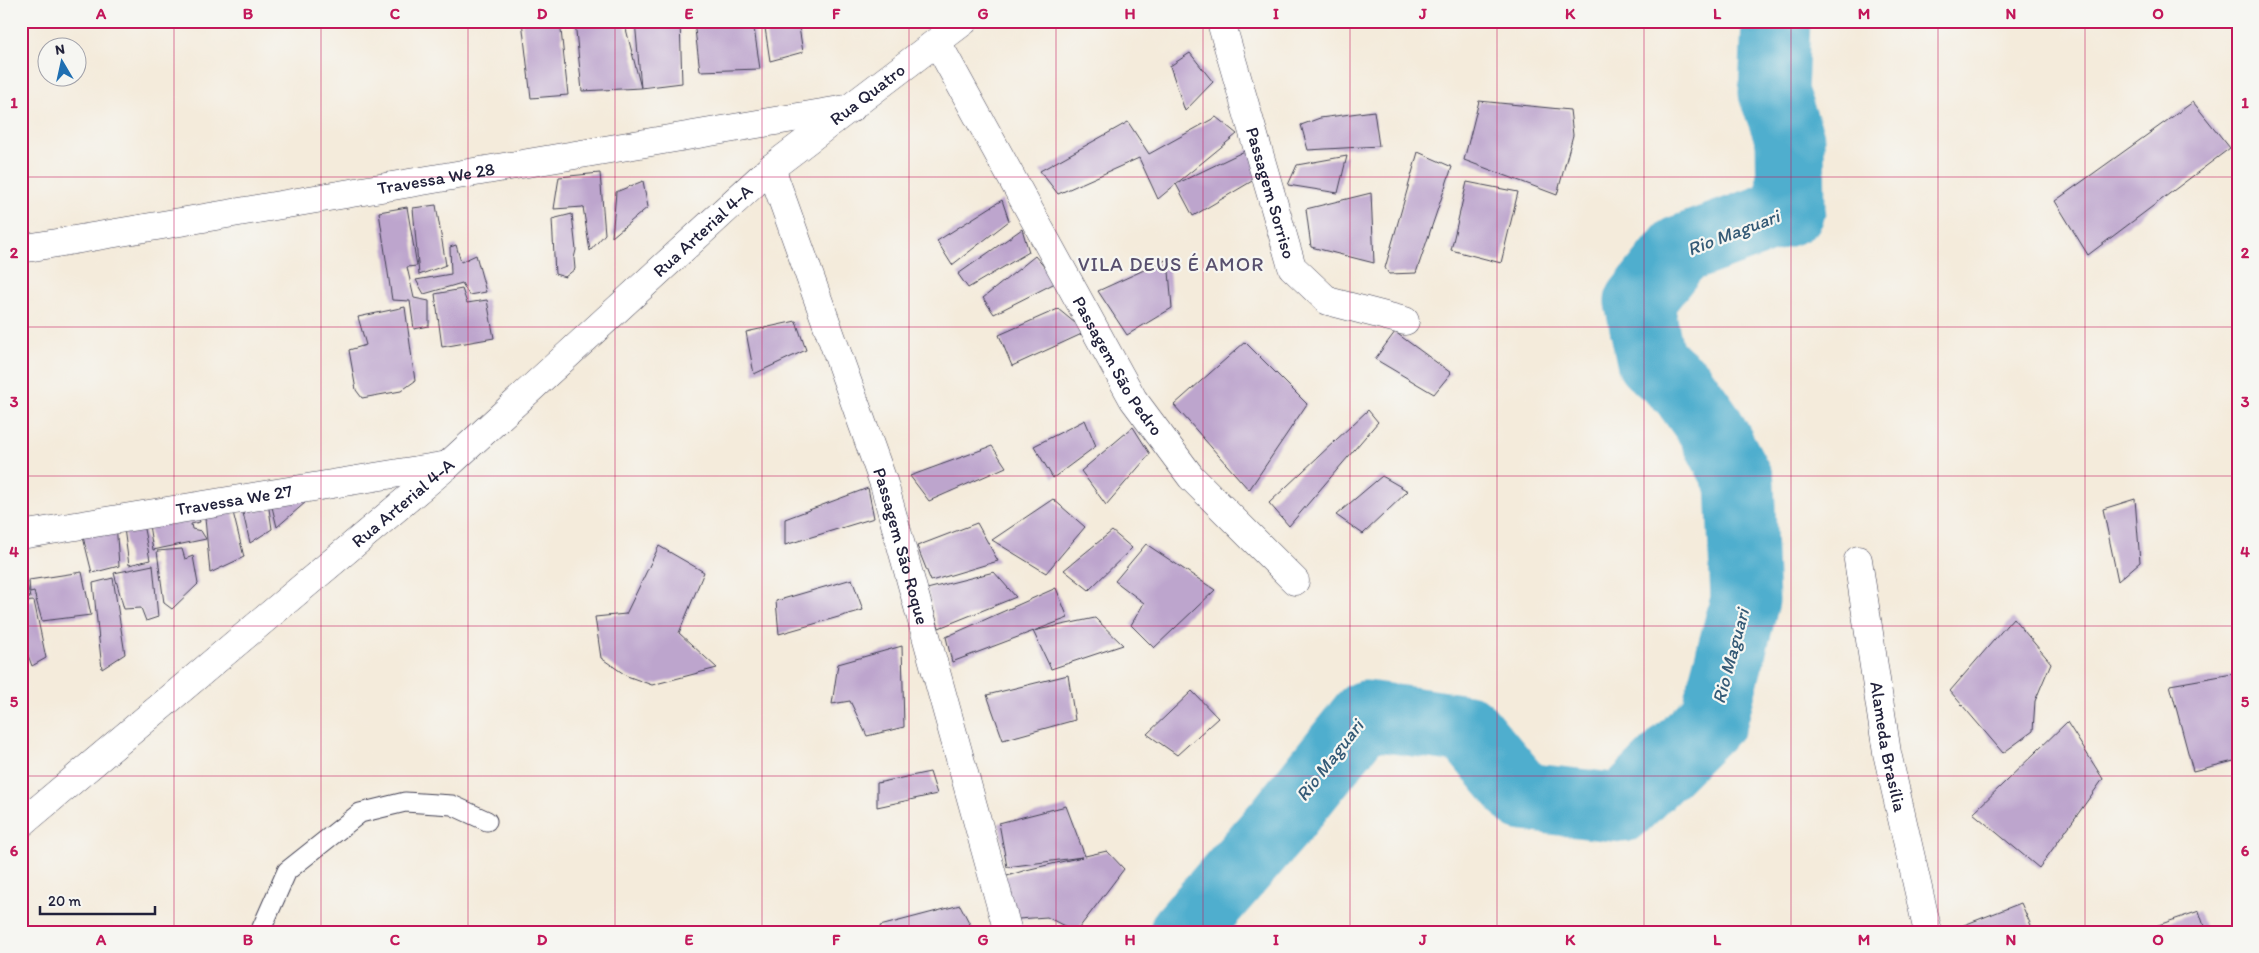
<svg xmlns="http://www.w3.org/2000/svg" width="2259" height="953" font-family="Itim,sans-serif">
	<rect width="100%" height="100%" fill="#f6f6f2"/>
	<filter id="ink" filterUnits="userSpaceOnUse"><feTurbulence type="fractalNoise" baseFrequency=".02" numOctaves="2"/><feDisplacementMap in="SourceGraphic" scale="10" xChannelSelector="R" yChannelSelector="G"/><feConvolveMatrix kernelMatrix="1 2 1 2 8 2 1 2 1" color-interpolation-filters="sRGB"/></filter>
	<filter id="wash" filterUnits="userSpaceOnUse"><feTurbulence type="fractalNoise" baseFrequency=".0096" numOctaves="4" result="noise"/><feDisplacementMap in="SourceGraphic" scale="20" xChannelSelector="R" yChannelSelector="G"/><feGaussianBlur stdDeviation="1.12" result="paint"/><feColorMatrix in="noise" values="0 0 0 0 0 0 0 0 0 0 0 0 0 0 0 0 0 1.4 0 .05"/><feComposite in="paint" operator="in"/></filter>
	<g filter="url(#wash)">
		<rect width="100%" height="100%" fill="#f4ebdb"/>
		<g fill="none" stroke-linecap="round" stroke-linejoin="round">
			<!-- river -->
			<path stroke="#50aece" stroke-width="69" d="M1184,932L1279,823L1365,715L1467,729L1524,797L1622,808L1714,717L1745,600L1740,483L1709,425L1682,387L1651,361L1639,302L1680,250L1791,210L1790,139L1773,93L1776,21"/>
		</g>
		<g id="blocks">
			<!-- building -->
			<path fill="#bda5cd" d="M522,21H560L568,95L531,98Z
				M575,21H624L641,88L582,91Z
				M635,21H680L682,83L641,88Z
				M694,21H753L760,69L700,71Z
				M764,21H798L803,52L770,61Z
				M1190,53L1213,82L1185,111L1170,66Z
				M1479,101L1570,110L1573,135L1557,195L1464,160Z
				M2193,102L2230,148L2088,255L2055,201Z
				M1374,111L1379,146L1308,150L1301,125L1320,118Z
				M1216,117L1237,134L1176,184L1255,146L1264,174L1193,216L1176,184L1158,199L1139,158L1058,194L1040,171L1128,122L1149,154Z
				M1418,152L1452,167L1416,273L1389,274L1385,268Z
				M1347,156L1338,193L1288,185L1297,165Z
				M600,173L605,234L590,251L583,207L554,209L559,177Z
				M643,181L648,207L612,237L616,192Z
				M1467,182L1518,192L1501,263L1451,250Z
				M1371,193L1374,263L1311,247L1306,209Z
				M1002,200L1009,221L952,265L937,241Z
				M436,205L446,265L419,275L413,208Z
				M407,207L417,266L407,267L414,298L429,301V326L414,329L410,301L392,300L379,212Z
				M572,214L576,250L574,258L575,269L565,277L555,274L552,219Z
				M1022,229L1029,252L968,288L958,274Z
				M456,245L461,262L476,255L486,292L469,295L462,283L424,294L416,280L451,274L450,247Z
				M1035,256L1057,282L994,314L983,298Z
				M1168,259L1172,308L1127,335L1098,291Z
				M462,289L467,303L487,300L494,338L442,347L435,294Z
				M405,307L415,381L401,391L362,398L356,390L349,350L366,345L358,317Z
				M1058,309L1086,332L1012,366L999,335Z
				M796,321L806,350L754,374L746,332Z
				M1395,332L1451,373L1434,394L1375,359Z
				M1245,342L1307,404L1249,490L1174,405Z
				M1368,410L1378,422L1289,526L1269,503Z
				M1085,420L1096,446L1053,478L1034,446Z
				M1133,427L1150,454L1106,505L1081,471Z
				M992,446L1006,467L929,501L910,476Z
				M1382,476L1408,491L1363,534L1336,515Z
				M868,488L874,518L785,545V519Z
				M267,495L272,529L250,543L240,500Z
				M269,495L313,496L277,527Z
				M1053,499L1085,527L1046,573L992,540Z
				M2135,499L2140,562L2118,581L2103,509Z
				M231,504L244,557L210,573L204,507Z
				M196,510L200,522L191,524L192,529L201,531L206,539L153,550L148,519Z
				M142,519L150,560L129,565L123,521Z
				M116,522L119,566L92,573L81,529Z
				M977,523L998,561L931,581L917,546Z
				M1112,531L1132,548L1089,590L1064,570Z
				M1146,544L1215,590L1154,648L1131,625L1144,603L1115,581Z
				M659,546L704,572L679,633L717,668L652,685L627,676L601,658L595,617L626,614Z
				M182,549L185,559L193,556L198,584L172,609L164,603L157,551Z
				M153,565L158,617L146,621L141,608L124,609L114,573Z
				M82,572L91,615L42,621L34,592L30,593L29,580Z
				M994,572L1016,597L939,628L927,589Z
				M113,578L125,654L102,669L93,583Z
				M26,579L30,598L21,600V581Z
				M852,579L863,610L779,634L776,601Z
				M1056,588L1068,618L952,662L946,637Z
				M34,601L46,658L32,666L23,642H21V602Z
				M1095,618L1123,645L1051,669L1033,631Z
				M2013,618L2051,663L2035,701L2033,731L2003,753L1950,691Z
				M902,646L904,727L867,736L850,701L832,704L838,664Z
				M2238,673V760L2193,771L2170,685Z
				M1068,675L1075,720L1003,740L987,695Z
				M1192,691L1218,718L1177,755L1147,734Z
				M2067,722L2103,779L2039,868L1973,813Z
				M930,772L937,794L877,807V783Z
				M1066,806L1085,856L1107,851L1124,869L1076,932L1047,917L1018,919L1001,878L1026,870L1082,857L1007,867L999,823Z
				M2021,903L2034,932H1946Z
				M960,905L974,932H882L880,926Z
				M2199,911L2206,932H2141V931Z"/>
		</g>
	</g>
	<g filter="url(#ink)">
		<use href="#blocks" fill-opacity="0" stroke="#424053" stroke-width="1"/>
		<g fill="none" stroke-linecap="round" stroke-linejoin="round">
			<defs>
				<path id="lane" d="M260,932L287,871L360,813L405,802L452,805L487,821"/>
				<g id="street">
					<path id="s1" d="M1221,22L1292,267L1328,301L1405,321"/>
					<path id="s2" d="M937,42L1133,399L1191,477L1295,581"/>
					<path id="s3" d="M771,168L884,484L1008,932"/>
					<path id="s4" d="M21,249L852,108"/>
					<path id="s5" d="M21,535L448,465"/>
					<path id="s6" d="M1858,560L1887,753L1928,932"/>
				</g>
				<g id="secondary">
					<path id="s7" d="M21,824L448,465L771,168L964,21"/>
				</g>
			</defs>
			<!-- lane casing -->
			<use href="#lane" stroke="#424053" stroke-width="21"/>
			<!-- street casing -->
			<use href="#street" stroke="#424053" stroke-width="29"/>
			<!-- secondary casing -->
			<use href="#secondary" stroke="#424053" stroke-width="29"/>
			<!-- lane -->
			<use href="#lane" stroke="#fff" stroke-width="19"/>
			<!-- street -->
			<use href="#street" stroke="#fff" stroke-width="28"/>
			<!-- secondary -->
			<use href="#secondary" stroke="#fff" stroke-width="28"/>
		</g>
	</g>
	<!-- grid -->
	<path fill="none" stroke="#c2185b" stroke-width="1" stroke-opacity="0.55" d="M174,21V932M321,21V932M468,21V932M615,21V932M762,21V932M909,21V932M1056,21V932M1203,21V932M1350,21V932M1497,21V932M1644,21V932M1791,21V932M1938,21V932M2085,21V932M21,177H2238M21,327H2238M21,476H2238M21,626H2238M21,776H2238"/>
	<g text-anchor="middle" stroke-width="4.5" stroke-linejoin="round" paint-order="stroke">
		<!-- street labels -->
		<g font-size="18" fill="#22223b" stroke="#f6f6f2">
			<text dy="6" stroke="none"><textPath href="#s7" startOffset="1118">Rua Quatro</textPath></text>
			<text dy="6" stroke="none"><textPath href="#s4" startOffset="421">Travessa We 28</textPath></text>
			<text dy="6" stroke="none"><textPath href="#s1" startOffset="178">Passagem Sorriso</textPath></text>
			<text dy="6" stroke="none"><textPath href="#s7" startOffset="904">Rua Arterial 4-A</textPath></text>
			<text dy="6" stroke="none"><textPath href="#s2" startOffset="371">Passagem São Pedro</textPath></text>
			<text dy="6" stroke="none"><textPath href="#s5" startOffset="216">Travessa We 27</textPath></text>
			<text dy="6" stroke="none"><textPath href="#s7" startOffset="499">Rua Arterial 4-A</textPath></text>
			<text dy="6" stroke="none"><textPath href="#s3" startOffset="400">Passagem São Roque</textPath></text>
			<text dy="6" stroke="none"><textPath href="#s6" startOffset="189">Alameda Brasília</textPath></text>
		</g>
		<!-- water labels -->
		<g font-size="19" font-style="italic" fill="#345a76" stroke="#f6f6f2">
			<text transform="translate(1733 232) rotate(-21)" y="7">Rio Maguari</text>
			<text transform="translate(1730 656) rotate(-75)" y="7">Rio Maguari</text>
			<text transform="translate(1329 760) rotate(-52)" y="7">Rio Maguari</text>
		</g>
		<!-- quarter labels -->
		<g font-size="20" letter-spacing="1" fill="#58506e" stroke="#f6f6f2">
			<text x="1171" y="271">VILA DEUS É AMOR</text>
		</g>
	</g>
	<!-- margin -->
	<rect width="2259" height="953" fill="none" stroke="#f6f6f2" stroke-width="55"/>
	<!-- north arrow -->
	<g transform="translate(62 62) rotate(351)"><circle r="24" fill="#f6f6f2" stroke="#a1a1a9"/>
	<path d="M0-4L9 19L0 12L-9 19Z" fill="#1f6fb2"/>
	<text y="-8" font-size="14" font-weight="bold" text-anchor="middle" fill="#22223b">N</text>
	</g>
	<!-- scale -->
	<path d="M40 906v8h115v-8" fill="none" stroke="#22223b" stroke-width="2.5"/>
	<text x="48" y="906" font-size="15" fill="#22223b" stroke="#f6f6f2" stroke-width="4" paint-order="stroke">20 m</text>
	<rect x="28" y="28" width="2204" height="898" fill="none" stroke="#c2185b" stroke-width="2"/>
	<g font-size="16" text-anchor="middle" font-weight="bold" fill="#c2185b">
		<text x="101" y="19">A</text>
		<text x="248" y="19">B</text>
		<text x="395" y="19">C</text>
		<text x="542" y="19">D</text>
		<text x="689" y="19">E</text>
		<text x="836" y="19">F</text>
		<text x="983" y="19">G</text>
		<text x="1130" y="19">H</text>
		<text x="1276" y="19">I</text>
		<text x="1423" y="19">J</text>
		<text x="1570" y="19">K</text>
		<text x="1717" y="19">L</text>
		<text x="1864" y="19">M</text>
		<text x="2011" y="19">N</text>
		<text x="2158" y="19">O</text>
		<text x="14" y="108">1</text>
		<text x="2245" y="108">1</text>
		<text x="14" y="258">2</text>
		<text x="2245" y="258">2</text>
		<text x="14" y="407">3</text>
		<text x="2245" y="407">3</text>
		<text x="14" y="557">4</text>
		<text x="2245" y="557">4</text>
		<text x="14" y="707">5</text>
		<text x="2245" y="707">5</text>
		<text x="14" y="856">6</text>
		<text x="2245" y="856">6</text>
		<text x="101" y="945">A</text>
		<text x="248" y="945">B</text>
		<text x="395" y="945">C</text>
		<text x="542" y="945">D</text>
		<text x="689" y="945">E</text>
		<text x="836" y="945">F</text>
		<text x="983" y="945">G</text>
		<text x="1130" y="945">H</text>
		<text x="1276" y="945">I</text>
		<text x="1423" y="945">J</text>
		<text x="1570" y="945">K</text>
		<text x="1717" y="945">L</text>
		<text x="1864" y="945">M</text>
		<text x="2011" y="945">N</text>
		<text x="2158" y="945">O</text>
	</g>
</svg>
